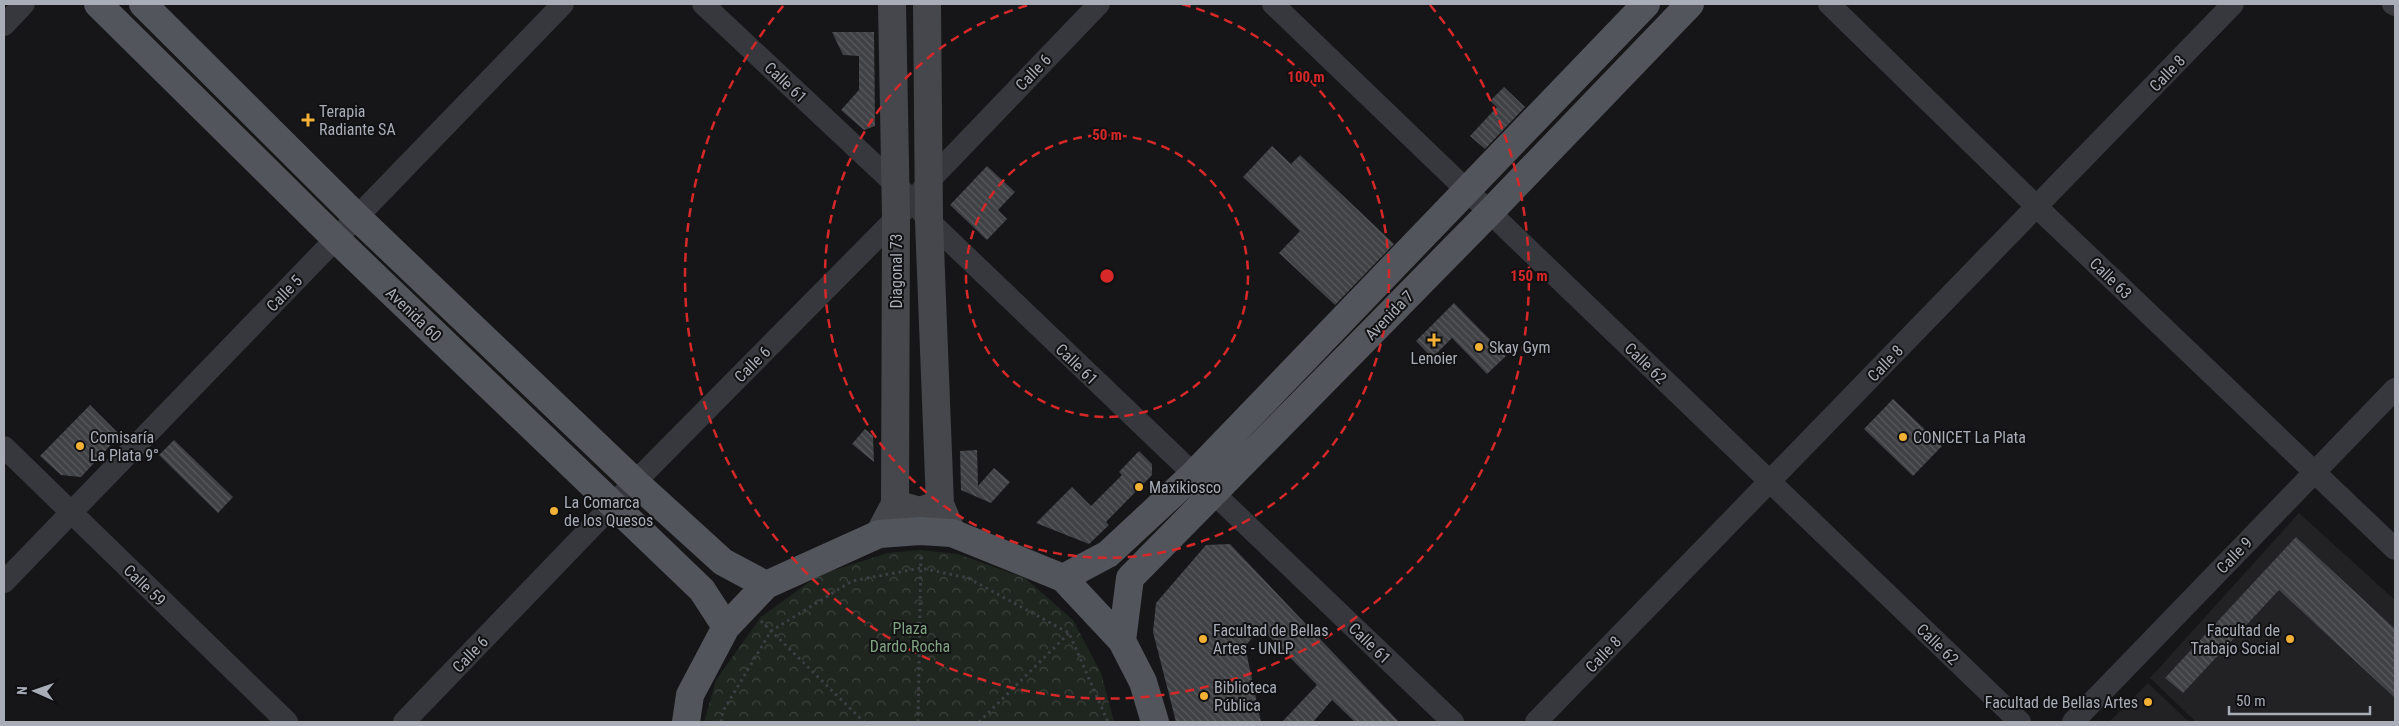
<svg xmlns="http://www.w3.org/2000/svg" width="2399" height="726" font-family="'Roboto Condensed',sans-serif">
	<defs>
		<pattern id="park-crowns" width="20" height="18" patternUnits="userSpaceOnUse" patternTransform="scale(1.25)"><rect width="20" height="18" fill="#1e261f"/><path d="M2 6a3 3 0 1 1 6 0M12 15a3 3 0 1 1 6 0" fill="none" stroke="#3c433d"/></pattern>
		<pattern id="building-back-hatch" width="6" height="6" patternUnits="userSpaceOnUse" patternTransform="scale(1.25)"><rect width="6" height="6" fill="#404145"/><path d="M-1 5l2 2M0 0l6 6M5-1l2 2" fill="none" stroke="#595a5e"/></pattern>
	</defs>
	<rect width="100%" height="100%" fill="#161618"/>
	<!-- built -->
	<path fill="#222225" d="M2299,513L2395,600V722H2196L2150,678Z
		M2148,683L2189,722H2109Z"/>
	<!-- park -->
	<path fill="url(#park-crowns)" d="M920,550L958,554L1025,578L1073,620L1101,673L1114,722H704L716,680L761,617L819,575L887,553Z"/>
	<!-- building -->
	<path fill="url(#building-back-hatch)" d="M832,32H874L875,126L864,130L841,110L859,90V56L843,55Z
		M1504,87L1525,107L1485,149L1470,136L1497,107L1490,101Z
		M1272,146L1291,164L1300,155L1394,244L1335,305L1279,253L1300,231L1243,177Z
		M987,166L1015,192L998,210L1007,219L987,240L950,205Z
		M1454,303L1506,356L1487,374L1452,338L1432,358L1416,341Z
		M1893,399L1942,446L1913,476L1864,429Z
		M90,405L120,435L81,477L61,475L40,456Z
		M865,429L873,436L874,462L852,444Z
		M174,440L233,497L218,513L159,455Z
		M977,450L978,486L994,468L1010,482L991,503L961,490L960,451Z
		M1139,451L1152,464V475L1106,522L1109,525L1089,544L1036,523L1072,487L1091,506L1122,475L1119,472Z
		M2296,537L2395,629V698L2279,590L2183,693L2165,678Z
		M1230,544L1399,722H1355L1332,700L1313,722H1282L1317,685L1261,628L1245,646L1261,722H1176L1153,632L1156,603L1206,545Z"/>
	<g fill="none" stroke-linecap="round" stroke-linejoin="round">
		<!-- path -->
		<path stroke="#3d3f44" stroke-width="3" stroke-dasharray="2.5 4" stroke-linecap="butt" d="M761,621L864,722
			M721,722L723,711L771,631L852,581L921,568L968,578L1069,633L1108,722
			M918,722L921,553
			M979,722L1069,633"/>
		<!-- minor -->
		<path stroke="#37383d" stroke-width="22" d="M703,4L913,201L929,221L1453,722
			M1273,4L2020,722
			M1829,4L2037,207L2395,549
			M2393,4L2395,5
			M4,25L24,4
			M4,447L287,722
			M4,582L563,4
			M404,722L635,482L916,198L929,181L1099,4
			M1536,722L2233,4
			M2073,722L2395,389"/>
		<!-- secondary -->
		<path stroke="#45474d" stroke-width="28" d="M927,4L929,221L940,504L952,533
			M895,504L920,511L940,504
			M879,534L895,504L896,217L892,4"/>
		<!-- primary -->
		<path stroke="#53555c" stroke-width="28" d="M98,4L336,239L702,590L726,627
			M143,4L357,217L635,482L723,562L766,585
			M1063,578L1108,554L1193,475L1646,4
			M1122,641L1130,578L1490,212L1690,4
			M686,722L690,695L726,627L766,585L879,534L920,531L952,533L1063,578L1122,641L1143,682L1155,722"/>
	</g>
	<!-- distance rings -->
	<g fill="none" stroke="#d62828" stroke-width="2.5" stroke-dasharray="9 6">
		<circle cx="1107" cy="276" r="141"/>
		<path d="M1182 4A282 282 0 1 1 1032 4"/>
		<path d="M1430 5A422 422 0 1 1 784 5"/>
	</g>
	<!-- markers -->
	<g fill="#f2b134" stroke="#111113" stroke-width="2">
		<path d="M305.5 112.5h5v5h5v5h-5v5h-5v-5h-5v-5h5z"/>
		<path d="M1431.5 332.5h5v5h5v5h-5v5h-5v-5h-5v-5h5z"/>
		<circle cx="1479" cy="347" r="5"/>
		<circle cx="1903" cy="437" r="5"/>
		<circle cx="80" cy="446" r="5"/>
		<circle cx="1139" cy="487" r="5"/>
		<circle cx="554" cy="511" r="5"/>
		<circle cx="1203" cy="639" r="5"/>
		<circle cx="2290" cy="639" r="5"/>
		<circle cx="1204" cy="696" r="5"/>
		<circle cx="2148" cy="702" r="5"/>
	</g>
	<g text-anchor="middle" stroke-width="4" stroke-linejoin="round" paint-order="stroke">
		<!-- street labels -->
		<g font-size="16" fill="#a8adb8" stroke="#111113">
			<text transform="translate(1033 72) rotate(-46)" y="6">Calle 6</text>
			<text transform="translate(2167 73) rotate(-46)" y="6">Calle 8</text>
			<text transform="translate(786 82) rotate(43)" y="6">Calle 61</text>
			<text transform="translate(896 271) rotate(-90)" y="6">Diagonal 73</text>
			<text transform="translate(2111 278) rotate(44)" y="6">Calle 63</text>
			<text transform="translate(284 293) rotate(-46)" y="6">Calle 5</text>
			<text transform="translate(414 314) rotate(44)" y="6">Avenida 60</text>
			<text transform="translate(1389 315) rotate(-46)" y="6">Avenida 7</text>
			<text transform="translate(1646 363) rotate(44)" y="6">Calle 62</text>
			<text transform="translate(1885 363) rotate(-46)" y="6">Calle 8</text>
			<text transform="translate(752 364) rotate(-45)" y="6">Calle 6</text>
			<text transform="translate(1077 364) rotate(44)" y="6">Calle 61</text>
			<text transform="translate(2234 555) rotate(-46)" y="6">Calle 9</text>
			<text transform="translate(145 585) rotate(44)" y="6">Calle 59</text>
			<text transform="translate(1370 643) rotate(44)" y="6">Calle 61</text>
			<text transform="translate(1938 644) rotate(44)" y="6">Calle 62</text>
			<text transform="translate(470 654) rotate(-46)" y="6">Calle 6</text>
			<text transform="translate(1603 654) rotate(-46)" y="6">Calle 8</text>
		</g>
		<!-- poi labels -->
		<g font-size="16" fill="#a8adb8" stroke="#111113" text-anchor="start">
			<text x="319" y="117">Terapia<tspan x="319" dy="18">Radiante SA</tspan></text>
			<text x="1489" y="353">Skay Gym</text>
			<text x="1434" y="364" text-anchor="middle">Lenoier</text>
			<text x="90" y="443">Comisaría<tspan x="90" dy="18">La Plata 9°</tspan></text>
			<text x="1913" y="443">CONICET La Plata</text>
			<text x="1149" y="493">Maxikiosco</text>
			<text x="564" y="508">La Comarca<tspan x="564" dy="18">de los Quesos</tspan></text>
			<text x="1213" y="636">Facultad de Bellas<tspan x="1213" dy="18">Artes - UNLP</tspan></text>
			<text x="2280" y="636" text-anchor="end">Facultad de<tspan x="2280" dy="18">Trabajo Social</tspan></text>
			<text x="1214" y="693">Biblioteca<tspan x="1214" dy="18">Pública</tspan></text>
			<text x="2138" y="708" text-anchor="end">Facultad de Bellas Artes</text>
		</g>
		<!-- park labels -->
		<g font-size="16" fill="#7fa381" stroke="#111113">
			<text x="910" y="634">Plaza<tspan x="910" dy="18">Dardo Rocha</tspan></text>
		</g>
	</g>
	<circle cx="1107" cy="276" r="8" fill="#d62828" stroke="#111113" stroke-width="2.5"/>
	<g font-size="15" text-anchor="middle" font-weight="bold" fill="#d62828" stroke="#111113" stroke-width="4" stroke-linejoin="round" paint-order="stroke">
		<text x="1306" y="82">100 m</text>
		<text x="1107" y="140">50 m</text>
		<text x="1529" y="281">150 m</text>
	</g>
	<!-- border -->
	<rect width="2399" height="726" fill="none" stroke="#a8adb8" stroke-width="10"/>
	<!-- north arrow -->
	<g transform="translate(35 691) rotate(272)" stroke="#111113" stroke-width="4" paint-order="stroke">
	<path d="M0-4L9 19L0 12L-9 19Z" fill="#a8adb8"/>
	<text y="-8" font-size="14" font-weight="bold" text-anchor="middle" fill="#a8adb8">N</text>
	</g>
	<!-- scale -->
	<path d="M2229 706v8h141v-8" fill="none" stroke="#a8adb8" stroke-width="2.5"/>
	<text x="2236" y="706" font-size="15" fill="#a8adb8" stroke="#111113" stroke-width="4" paint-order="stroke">50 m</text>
</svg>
